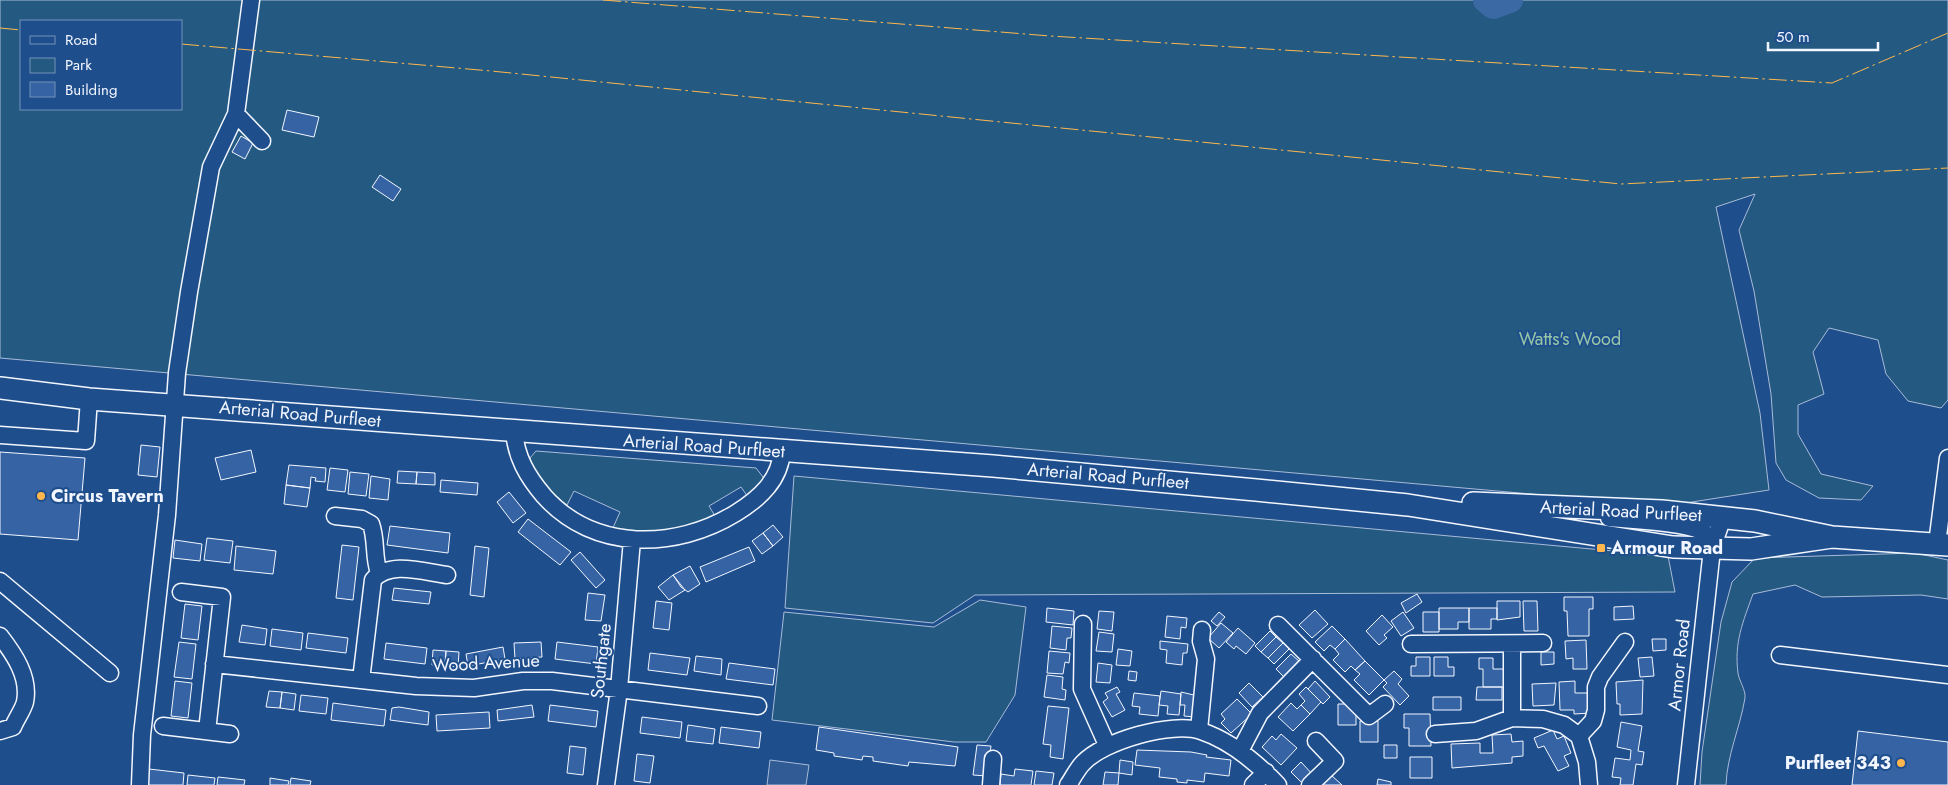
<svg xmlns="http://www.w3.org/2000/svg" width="1948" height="785" font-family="Jost,sans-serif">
	<rect width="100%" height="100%" fill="#1f4e8c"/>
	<!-- green -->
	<path fill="#245a82" stroke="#a8bbd7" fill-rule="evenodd" d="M0,0H1948V400L1941,408L1908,401L1886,374L1878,340L1829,328L1813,352L1824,394L1798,405V434L1821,474L1873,486L1861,500L1819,498L1786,480L1776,463L1771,394L1754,291L1739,230L1755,194L1716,207L1760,413L1769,490L1666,506L0,358ZM21,21H181V109H21Z
		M536,451L756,468L763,477L761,485L748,497L741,487L709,506L718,521L677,535L612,530L620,512L574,491L567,505C551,493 535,477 530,458Z
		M794,476L1668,556L1675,592L975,595L933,623L785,608Z
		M1915,553L1948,560V599L1921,595L1822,597L1795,585L1753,594C1743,622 1734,642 1738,673C1739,681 1746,690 1745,698C1740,728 1727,755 1726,785H1700L1702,752L1721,622L1732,582L1755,558Z
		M980,600L1026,607L1015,695L986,742H954L772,720L784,612L934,627Z"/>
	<!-- parking -->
	<path fill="#305b95" stroke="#a8bbd7" d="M770,760L809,765L806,785H767Z"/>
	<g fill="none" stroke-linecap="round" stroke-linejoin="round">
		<!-- river -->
		<path stroke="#3b69a3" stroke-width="26" d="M1486,0L1493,6L1510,0"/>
	</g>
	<!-- building -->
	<path fill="#3563a3" stroke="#f2f6ff" d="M287,110L319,117L314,137L282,130Z
		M241,136L253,143L245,159L232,152Z
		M380,175L401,189L393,201L372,187Z
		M141,445L160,447L157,477L138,475Z
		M251,450L256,472L221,480L215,458Z
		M0,452L85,458L78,540L0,534Z
		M289,465L326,468L325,482L315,481L316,478L311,477L310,488L286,485Z
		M330,468L348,470L345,492L327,490Z
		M398,471L417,472L416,484L397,483Z
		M350,472L369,474L366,496L348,494Z
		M417,472L435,473V485L416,484Z
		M371,476L390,479L388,500L369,498Z
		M441,480L478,483L477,495L440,492Z
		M286,485L310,488L307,507L284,504Z
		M509,492L526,513L513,523L497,502Z
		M528,519L571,552L560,565L518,532Z
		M773,525L783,537L773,546L763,533Z
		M390,526L450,533L448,553L387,545Z
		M763,533L773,546L762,554L752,541Z
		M207,538L233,541L230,563L204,560Z
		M175,540L202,544L200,561L173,558Z
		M342,545L359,547L353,600L336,598Z
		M236,546L276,551L273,574L234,570Z
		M475,546L489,548L484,597L470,595Z
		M749,547L755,561L706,582L700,567Z
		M580,552L605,580L596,588L571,560Z
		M690,566L700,584L688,592L681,587L673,575Z
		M673,575L685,590L669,600L658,587Z
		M394,588L431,592L429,604L392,600Z
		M588,593L605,595L601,621L585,620Z
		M1417,594L1422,602L1406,613L1401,603Z
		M1564,597H1593V609H1589V636H1568L1567,611H1564Z
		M656,601L672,603L669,630L653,628Z
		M1497,601H1520V617L1497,620Z
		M1523,601H1537L1538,631H1524Z
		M185,604L202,606L198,640L181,638Z
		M1633,606L1634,619L1614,620V607Z
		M1047,608L1074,611L1073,625L1046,622Z
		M1439,608H1469V622H1458V629H1439Z
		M1469,608H1497V619H1491V629H1469Z
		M1315,610L1328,624L1312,638L1299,625Z
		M1099,611L1114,612L1112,631L1097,629Z
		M1219,612L1225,617L1217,626L1211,621Z
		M1403,612L1414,628L1401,636L1391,621Z
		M1423,612H1439V632H1423Z
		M1382,615L1393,627L1384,635L1387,638L1379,645L1366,631Z
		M1167,616L1187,618L1186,628L1181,627L1180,639L1165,637Z
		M1221,623L1233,633L1219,648L1208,638Z
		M242,625L267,629L265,645L239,642Z
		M1052,626L1072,628L1071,638H1067L1066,650L1050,648Z
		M1332,626L1345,639L1335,649L1330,645L1324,651L1315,642Z
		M1238,628L1255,643L1246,654L1236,646L1234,649L1226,642Z
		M272,629L303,633L301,650L270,646Z
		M1270,631L1276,637L1261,652L1255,646Z
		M1099,632L1114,634L1112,652L1096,651Z
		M308,633L348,638L346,653L306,648Z
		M1276,637L1283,643L1268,658L1261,652Z
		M1345,639L1365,661L1355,670L1351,666L1345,672L1333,660L1339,654L1335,649Z
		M1652,639H1666V650L1653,651Z
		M1586,640L1587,669H1573V658L1566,659L1565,641Z
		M1160,641L1188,644L1187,653H1183L1182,665L1166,663L1167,650L1160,649Z
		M179,642L196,644L192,679L174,677Z
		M541,642L542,657L515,659L514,643Z
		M557,642L598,647L596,664L555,659Z
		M386,643L427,648L425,664L384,659Z
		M1283,643L1289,649L1274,664L1268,658Z
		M503,647L505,659L468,666L466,654Z
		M1118,649L1132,651L1130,666L1116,665Z
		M433,650L446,651L445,666L432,665Z
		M446,651L459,652L458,667L445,666Z
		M1049,651L1070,653L1069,663L1065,662L1063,674L1047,673Z
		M1541,652H1554V664L1541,665Z
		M650,653L690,658L687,675L648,670Z
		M1291,654L1300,662L1285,678L1276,669Z
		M696,656L722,659L721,675L694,671Z
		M1416,657H1430V676H1411V666H1416Z
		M1434,657H1448V667H1454V676H1434Z
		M1652,657L1654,676L1640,677L1638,658Z
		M1479,658H1493V669H1505V687H1483V669H1479Z
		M1365,661L1384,680L1369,695L1354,680L1360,674L1355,670Z
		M729,663L775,669L773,685L726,679Z
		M1098,663L1112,665L1110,683L1096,682Z
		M1129,671L1137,672L1136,681L1128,680Z
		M1394,671L1402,679L1398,684L1409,696L1400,705L1383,687L1387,683L1384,680Z
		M1047,675L1063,677L1062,689L1066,690L1065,700L1044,697Z
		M1643,680L1642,714L1620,715V704H1617L1616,682Z
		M175,681L192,683L188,718L171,716Z
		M1315,681L1330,697L1323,704L1308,689Z
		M1575,681V693H1591V713L1574,714V710H1560L1559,682Z
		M1249,683L1263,697L1252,707L1239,693Z
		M1556,683L1554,705L1533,706L1532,684Z
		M1117,687L1120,692L1116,694L1125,710L1112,717L1103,702L1108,698L1105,693Z
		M1306,687L1321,702L1310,714L1301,705L1305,701L1299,694Z
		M1477,687H1502V700H1476Z
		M269,691L282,692L280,708L266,707Z
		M1161,691L1181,694L1179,715L1167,714L1168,706L1159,705Z
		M282,692L296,694L294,710L280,708Z
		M1181,692L1198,696L1195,717L1184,716L1185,705H1180Z
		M1134,693L1160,696L1158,716L1139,714L1140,707L1132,706Z
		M301,695L328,698L326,714L299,711Z
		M1433,697H1461V710H1433Z
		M1237,699L1252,714L1231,733L1221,723L1225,719L1221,714Z
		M333,703L386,710L384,726L331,720Z
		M1291,703L1297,709L1301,705L1310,714L1293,731L1278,717Z
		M1338,704H1356V725H1338Z
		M532,705L534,717L498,721L497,710Z
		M550,705L598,711L596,727L548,721Z
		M1048,706L1069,708L1063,759L1050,757L1051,745L1043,744Z
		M399,707L429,712L428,725L390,720L392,708Z
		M489,712L490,728L437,731L436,715Z
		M1404,714H1430L1431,746H1409V728H1404Z
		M642,717L682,722L680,738L640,733Z
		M1360,721H1378V742H1360Z
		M1621,722L1642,726L1638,751L1644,752L1642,765L1636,764L1633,785H1620L1621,778L1612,777L1615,758L1630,760L1631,750L1617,747Z
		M688,725L715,729L713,744L686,741Z
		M721,727L761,732L759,748L719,743Z
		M819,727L958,747L955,766L909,762L908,766L873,761V757L863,756L862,760L834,756V753L816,750Z
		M1553,730L1557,739L1564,736L1571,753L1564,756L1569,766L1558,771L1544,746L1538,748L1534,738Z
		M1858,731L1948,742V785H1852Z
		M1281,734L1297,748L1281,765L1262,747L1272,736L1276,740Z
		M1511,734L1512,742L1523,741V756L1512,757V763L1452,768L1451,744L1480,743V753H1493L1492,735Z
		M977,745L991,746L987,776L973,775Z
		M1384,745H1397V758H1384Z
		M570,746L586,748L583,775L567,773Z
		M1137,750L1191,752L1207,755L1206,757L1231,760L1229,776L1205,773L1204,782L1187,780V783L1177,782V779L1159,777L1160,768L1135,765Z
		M637,754L654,756L650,783L634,781Z
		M1410,757H1432V778H1410Z
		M1120,760L1133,762L1132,775L1119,773Z
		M1301,762L1314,776L1304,785L1291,772Z
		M149,769L184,773L183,785H147Z
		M1015,769L1033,771L1031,785H1000L1001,774L1014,776Z
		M1036,771L1054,773L1052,785H1034Z
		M1105,772L1119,773L1118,785H1103Z
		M1330,774L1342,785H1319Z
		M188,775L215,778L214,785H187Z
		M218,777L245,780L244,785H217Z
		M270,778L289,781L288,785H270Z
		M291,778L311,781L310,785H290Z
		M1378,779L1391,782V785H1377Z"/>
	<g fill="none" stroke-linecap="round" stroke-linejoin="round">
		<defs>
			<path id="minor" d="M236,114L262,141
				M514,431C516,457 527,476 544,496C594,552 676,550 736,513C760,498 780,480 782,451
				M0,435L86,441L89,399
				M335,516L362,519L371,524C377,541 373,556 379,573
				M1609,518C1629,520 1693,522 1706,534C1709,538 1710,544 1712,549
				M1937,544L1948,458
				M0,581L110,673
				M181,592L222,597L207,731
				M1083,624L1082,689L1107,745
				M1278,625L1369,716L1385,704
				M0,636C14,654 30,677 25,702C23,710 16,719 13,727L0,731
				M1411,644L1543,643
				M1512,644V718
				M1780,655L1948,675
				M214,664L416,686L474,688L523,681H552L758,706
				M361,680L373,580C389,560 424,572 447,575
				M163,726L230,734
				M1199,730L1206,659L1201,641L1202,630
				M1435,734L1476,731L1512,718L1543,719L1564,725L1579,736L1587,762L1589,785
				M1579,736L1593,721L1596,710V687L1600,677L1625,642
				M1240,751L1260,713L1313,659
				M140,785L142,735L167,515L177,373L189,292L211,167L236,114L251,0
				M606,785L619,689L632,540
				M991,785L993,759
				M1068,785C1073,778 1077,769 1083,763C1103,741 1172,721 1201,731C1231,741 1256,762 1278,785
				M1253,785L1266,772
				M1310,785L1335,761L1316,741
				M1686,785L1712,549L1723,517"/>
			<path id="major" d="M0,388L89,399L993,466L1256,490L1408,505L1673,547L1751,549L1832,537
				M1473,503L1662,511L1755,521L1832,537L1948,545"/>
		</defs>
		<!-- minor casing -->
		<use href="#minor" stroke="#f2f6ff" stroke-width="19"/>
		<!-- major casing -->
		<use href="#major" stroke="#f2f6ff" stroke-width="24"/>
		<!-- minor -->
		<use href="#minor" stroke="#1f4e8c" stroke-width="16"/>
		<!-- major -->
		<use href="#major" stroke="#1f4e8c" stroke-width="21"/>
		<!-- power -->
		<path stroke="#ffb74d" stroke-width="1" stroke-dasharray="18 4 2.5 4" stroke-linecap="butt" d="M603,0L1050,36L1832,83L1948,33
			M0,28L21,30
			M181,44L491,71L1621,184L1948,168"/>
	</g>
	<!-- markers -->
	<g fill="#ffb74d" stroke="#1f4e8c" stroke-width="2">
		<circle cx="41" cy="496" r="5"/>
		<rect x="1596" y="543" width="10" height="10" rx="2.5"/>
		<circle cx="1901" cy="763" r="5"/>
	</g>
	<g text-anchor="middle" stroke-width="4" stroke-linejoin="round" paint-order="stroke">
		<!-- park labels -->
		<g font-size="18" fill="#97c8a6" stroke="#1f4e8c">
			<text x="1570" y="345">Watts's Wood</text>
		</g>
		<!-- street labels -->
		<g font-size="18" fill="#f2f6ff" stroke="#1f4e8c">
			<text transform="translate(300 414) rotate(5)" y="6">Arterial Road Purfleet</text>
			<text transform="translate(704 446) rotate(4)" y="6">Arterial Road Purfleet</text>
			<text transform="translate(1108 476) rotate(5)" y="6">Arterial Road Purfleet</text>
			<text transform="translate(1621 511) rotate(3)" y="6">Arterial Road Purfleet</text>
			<text transform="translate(601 661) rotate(-84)" y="6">Southgate</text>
			<text transform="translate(486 663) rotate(-3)" y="6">Wood Avenue</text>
			<text transform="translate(1679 665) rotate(-84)" y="6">Armor Road</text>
		</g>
		<!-- poi labels -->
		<g font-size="18" font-weight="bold" fill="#f2f6ff" stroke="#1f4e8c" text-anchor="start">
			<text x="51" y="502">Circus Tavern</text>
			<text x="1611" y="554">Armour Road</text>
			<text x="1891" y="769" text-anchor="end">Purfleet 343</text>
		</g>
	</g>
	<!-- legend -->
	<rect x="20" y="20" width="162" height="90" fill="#1f4e8c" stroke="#7391ba"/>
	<rect x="30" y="36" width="25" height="8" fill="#1f4e8c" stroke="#7391ba"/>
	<text x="65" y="45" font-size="15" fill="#f2f6ff">Road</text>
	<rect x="30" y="58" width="25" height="15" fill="#245a82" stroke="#7391ba"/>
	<text x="65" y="70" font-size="15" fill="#f2f6ff">Park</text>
	<rect x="30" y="82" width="25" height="15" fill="#3563a3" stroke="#7391ba"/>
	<text x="65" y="95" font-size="15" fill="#f2f6ff">Building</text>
	<!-- scale -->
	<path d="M1768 42v8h110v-8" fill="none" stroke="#f2f6ff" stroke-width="2.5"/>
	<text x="1776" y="42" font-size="15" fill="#f2f6ff" stroke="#1f4e8c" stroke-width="4" paint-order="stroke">50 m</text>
</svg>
